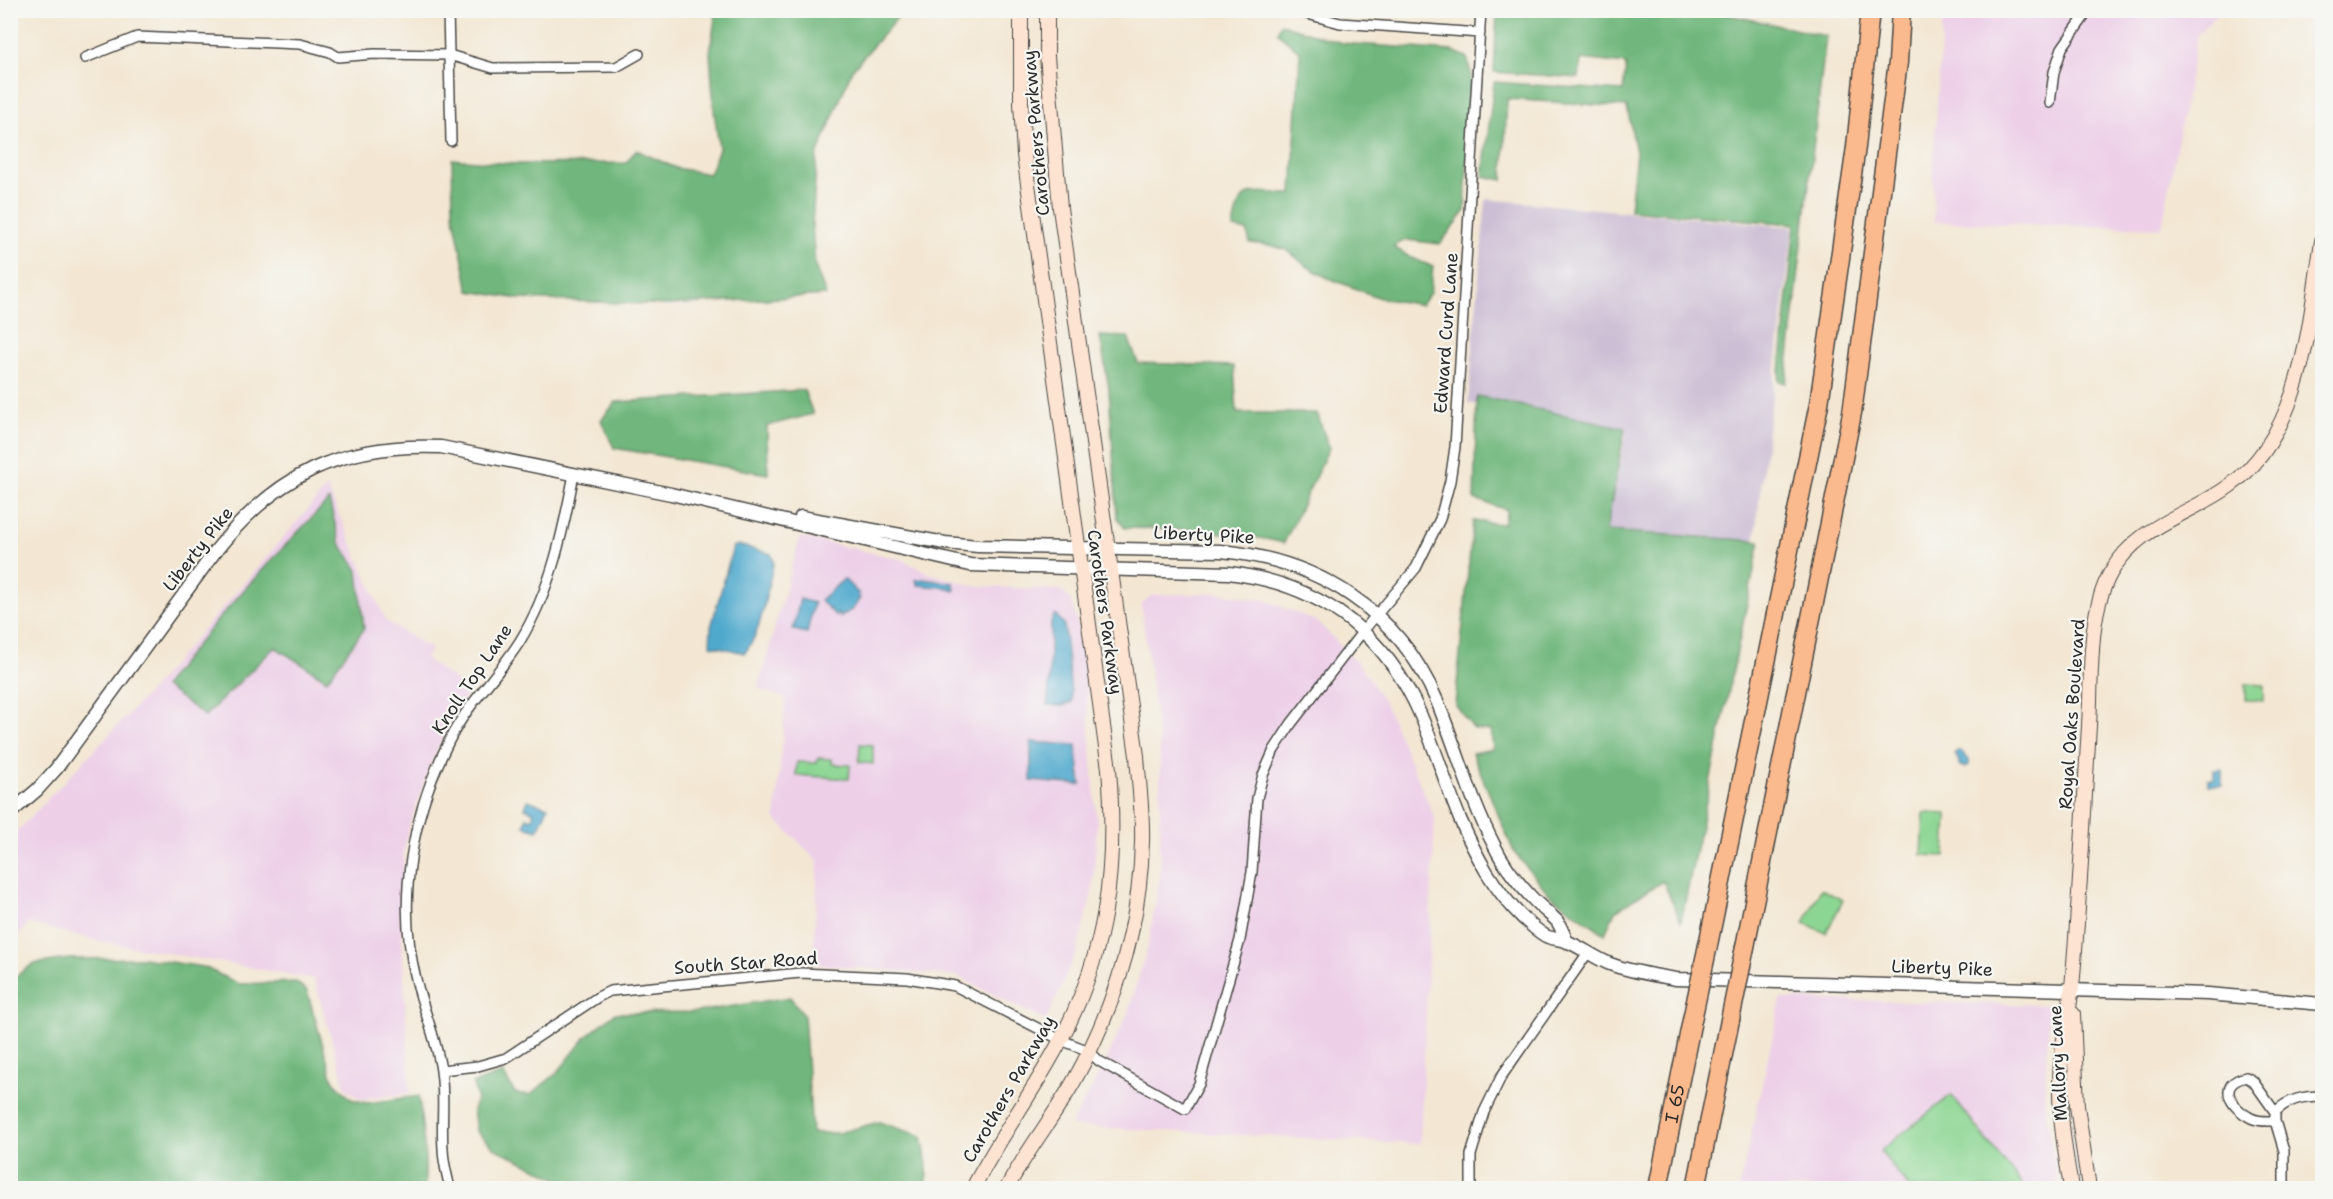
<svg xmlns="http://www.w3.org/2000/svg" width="2333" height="1199" font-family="'Shantell Sans',sans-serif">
	<rect width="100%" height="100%" fill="#f6f6f2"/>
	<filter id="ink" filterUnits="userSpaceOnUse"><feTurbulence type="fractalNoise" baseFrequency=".0167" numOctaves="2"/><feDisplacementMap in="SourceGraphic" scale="12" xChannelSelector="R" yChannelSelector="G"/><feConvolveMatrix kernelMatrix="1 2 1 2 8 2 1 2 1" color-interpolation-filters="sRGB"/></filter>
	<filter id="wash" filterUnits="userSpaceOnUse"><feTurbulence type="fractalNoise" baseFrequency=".008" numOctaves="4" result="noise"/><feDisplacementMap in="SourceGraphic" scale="24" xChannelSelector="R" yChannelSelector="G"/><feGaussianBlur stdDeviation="1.35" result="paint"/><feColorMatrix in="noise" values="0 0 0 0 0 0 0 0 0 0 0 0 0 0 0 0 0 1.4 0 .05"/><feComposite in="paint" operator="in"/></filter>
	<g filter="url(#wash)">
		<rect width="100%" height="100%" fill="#f3e7d3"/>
		<!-- built -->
		<path fill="#edd0e8" d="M1943,11H2221L2197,35L2162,228L1934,222L1933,168Z
			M327,487L386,621L431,649L425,658L465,688L467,694L440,743L428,771L409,826L404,852L401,919L410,1093L361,1099L346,1089L314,979L94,940L28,923L11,945V838L149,692Z
			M800,537L901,559L929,573L975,586L1060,590L1070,599L1082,639L1097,823L1093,889L1077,950L1046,1021L957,976L813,964L818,861L775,819L786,699L758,688Z
			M1218,593L1263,599L1318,622L1361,667L1385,703L1435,818L1420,1144L1070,1126L1104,1065L1128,1013L1149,942L1160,875V752L1141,604L1152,595Z
			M1781,999L2050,1005L2044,1099L2058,1188H1739Z"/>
		<!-- industrial -->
		<path fill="#ccbed4" d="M1486,199L1793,227L1754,543L1605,534L1626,434L1468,403Z"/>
		<!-- green -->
		<path fill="#8cd693" stroke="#5c805f" stroke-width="1.5" d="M2246,684L2264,685V701L2246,700Z
			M860,744L873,745V764L859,762Z
			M818,758L832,759V764L850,765L849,779L796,775L797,762L817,763Z
			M1924,813L1947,814L1945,856L1922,855Z
			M1821,889L1843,900L1826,933L1804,923Z
			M1951,1095L2025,1188H1910L1880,1151Z"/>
		<!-- forest -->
		<path fill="#71b77d" stroke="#4e7154" stroke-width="1.5" d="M716,11H898L899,16L852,70L817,156L812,225L815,266L826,295L669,305L520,299L469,291L453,212L452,159L515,164L626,163L636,150L676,168L709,174L719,149L714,110L710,53Z
			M1497,11H1712L1826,36L1786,383L1779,381L1795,224L1630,210L1636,152L1627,107L1507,99L1503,180L1483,176L1494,82L1623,91L1626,64L1581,59L1579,78L1494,72Z
			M1281,24L1342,43L1453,51L1467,57L1471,73L1465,212L1440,244L1406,240L1393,246L1408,256L1433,267L1430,293L1421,305L1380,298L1328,278L1306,266L1287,250L1269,245L1250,243L1247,231L1233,228C1240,181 1254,194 1292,194L1300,52L1277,32Z
			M1100,336L1128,337L1138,363L1234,366L1237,413H1317L1329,448L1284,543C1231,531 1179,529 1125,528L1117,518L1109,389Z
			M804,390L813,414L767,426L768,474L614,448L601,420L616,402Z
			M1477,396L1625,428L1606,531L1760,541L1681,922L1663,881L1615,911L1605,934L1550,895L1514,852L1472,753L1493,749L1491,731L1474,729L1455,705L1473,521L1503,524L1507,510L1474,499Z
			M329,500L340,543L358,570L364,629L327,680L275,647L205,716L164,686C214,620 271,559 329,500Z
			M142,958L204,967L239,984L296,982L307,991L333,1080L351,1099L367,1103L419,1096L425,1154V1188H11V980L33,964L68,959Z
			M790,997L804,1015L812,1133H838L879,1122L922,1136L927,1165V1188H567L560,1180L494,1148L476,1131L473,1110L477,1098L473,1084L503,1073L515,1093L530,1095L557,1073L586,1037L615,1013L696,1012Z"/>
		<!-- water -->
		<path fill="#50a9cd" stroke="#3e6a7c" stroke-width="1.5" d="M738,545L771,554L774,561C768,585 761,637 744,653L710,645L711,627L733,547Z
			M844,579L859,594L858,596L860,598L853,609L840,617L838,614L836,616L820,600Z
			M923,579L953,583L955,588L954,591L949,588L918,585L916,580Z
			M800,599L814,603L807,633L793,630Z
			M1055,614L1064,624L1072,702L1062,706L1048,705L1051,622Z
			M1031,742L1076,745L1081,785L1031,781Z
			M1958,751H1961L1969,760V765L1965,768L1959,765V762L1955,753Z
			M2214,770H2222V785H2208V779H2214Z
			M528,800L548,807L538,830L524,826L527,817L532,819L534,812L525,808Z"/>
	</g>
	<g filter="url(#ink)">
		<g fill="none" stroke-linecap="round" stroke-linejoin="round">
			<defs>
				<path id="minor" d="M448,10L451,141
					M1293,10L1340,23L1480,33
					M85,58L137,37L300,44L330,52L338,57L374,54L449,55L493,68L616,67L639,54
					M2050,103L2054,72L2062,48L2089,10
					M441,1070L478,1066L506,1058L598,997L610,991L801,973L907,978L955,986L1061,1040L1089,1051L1099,1061L1185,1109L1199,1084L1240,940L1252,872L1257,798L1263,775L1274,750L1291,724L1363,631L1416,568L1440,519L1450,481L1455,447L1481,10
					M2275,1112L2253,1081L2246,1077C2215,1084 2232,1109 2251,1118C2259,1122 2267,1121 2275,1121
					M450,1188C447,1175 443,1162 443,1148C441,1123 445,1097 441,1071C437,1039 423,1010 416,979C396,899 412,814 449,741C467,704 498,676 520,641C551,590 563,532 574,474
					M1471,1188V1155L1484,1112L1501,1077L1587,954
					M2284,1188V1151L2275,1121V1112C2288,1099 2304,1096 2322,1096"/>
				<path id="tertiary" d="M801,517L945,543L978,546L1221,551C1318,560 1398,610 1437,701C1457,749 1470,799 1494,845C1504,866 1520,886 1537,903C1543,909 1551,915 1557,921C1561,927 1564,935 1567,942
					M10,813L37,790L56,769L214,553C276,474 341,443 441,447L671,494L970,565L1229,573C1312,583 1376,625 1414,701C1433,739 1444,781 1460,819C1476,856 1494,890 1523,918C1530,924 1540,934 1548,937C1554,939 1560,939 1566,941C1581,947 1595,958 1610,964C1631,972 1654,975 1676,979L2208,994L2322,1004"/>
				<path id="secondary" d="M2073,1014L2077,1106L2089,1188
					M973,1188C998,1140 1031,1095 1057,1047C1107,955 1117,871 1109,769L1024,155L1021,103V10
					M1007,1188C1026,1151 1054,1117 1074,1081C1115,1007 1140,926 1142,842C1143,814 1139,785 1137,756L1060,208L1047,56V10
					M2071,1188C2066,1156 2060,1123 2060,1090C2059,1050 2070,1015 2073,976C2080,893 2084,809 2089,726C2092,678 2087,614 2111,572C2139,524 2186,517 2228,487C2303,435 2309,324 2322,241"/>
				<g id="motorway">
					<path d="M1708,945L1819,404L1856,147L1870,10"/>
					<path d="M1745,947L1852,413L1898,62L1901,10"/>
					<path id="s1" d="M1658,1188L1692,1020"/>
					<path d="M1696,1188L1730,1020"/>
				</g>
			</defs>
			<!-- minor casing -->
			<use href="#minor" stroke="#494744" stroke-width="12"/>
			<!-- tertiary casing -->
			<use href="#tertiary" stroke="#494744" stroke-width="15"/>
			<!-- secondary casing -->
			<use href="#secondary" stroke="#494744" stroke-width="16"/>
			<!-- motorway casing -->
			<use href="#motorway" stroke="#494744" stroke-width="21"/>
			<!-- minor -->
			<use href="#minor" stroke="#fff" stroke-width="9"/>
			<!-- tertiary -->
			<use href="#tertiary" stroke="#fff" stroke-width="12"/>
			<!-- secondary -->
			<use href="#secondary" stroke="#fde3d1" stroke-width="14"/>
			<!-- motorway -->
			<use href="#motorway" stroke="#fbba8d" stroke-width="18"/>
			<defs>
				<path id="motorway-bridge" d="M1692,1020L1708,945
					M1730,1020L1745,947"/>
			</defs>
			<!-- motorway-bridge casing -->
			<use href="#motorway-bridge" stroke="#494744" stroke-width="21" stroke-linecap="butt"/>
			<!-- motorway-bridge -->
			<use href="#motorway-bridge" stroke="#fbba8d" stroke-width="18"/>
		</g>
	</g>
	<g text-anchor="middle" stroke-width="4.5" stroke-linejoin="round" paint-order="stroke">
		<!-- street labels -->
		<g font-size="18" fill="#2b2b2b" stroke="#f6f6f2">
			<text transform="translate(1036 133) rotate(-95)" y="6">Carothers Parkway</text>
			<text transform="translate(1446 333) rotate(-86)" y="6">Edward Curd Lane</text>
			<text transform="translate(1204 535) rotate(3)" y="6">Liberty Pike</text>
			<text transform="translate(198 549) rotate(-52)" y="6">Liberty Pike</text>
			<text transform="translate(1105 612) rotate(82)" y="6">Carothers Parkway</text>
			<text transform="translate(472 679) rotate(-56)" y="6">Knoll Top Lane</text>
			<text transform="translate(2072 714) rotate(-86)" y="6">Royal Oaks Boulevard</text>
			<text transform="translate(746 963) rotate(-4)" y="6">South Star Road</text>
			<text transform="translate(1942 968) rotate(2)" y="6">Liberty Pike</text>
			<text transform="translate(2058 1063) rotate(-93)" y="6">Mallory Lane</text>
			<text transform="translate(1009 1089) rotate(-60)" y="6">Carothers Parkway</text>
			<text dy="6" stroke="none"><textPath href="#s1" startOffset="86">I 65</textPath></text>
		</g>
	</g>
	<!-- margin -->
	<rect width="2333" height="1199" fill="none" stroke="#f6f6f2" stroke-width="36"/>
</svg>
